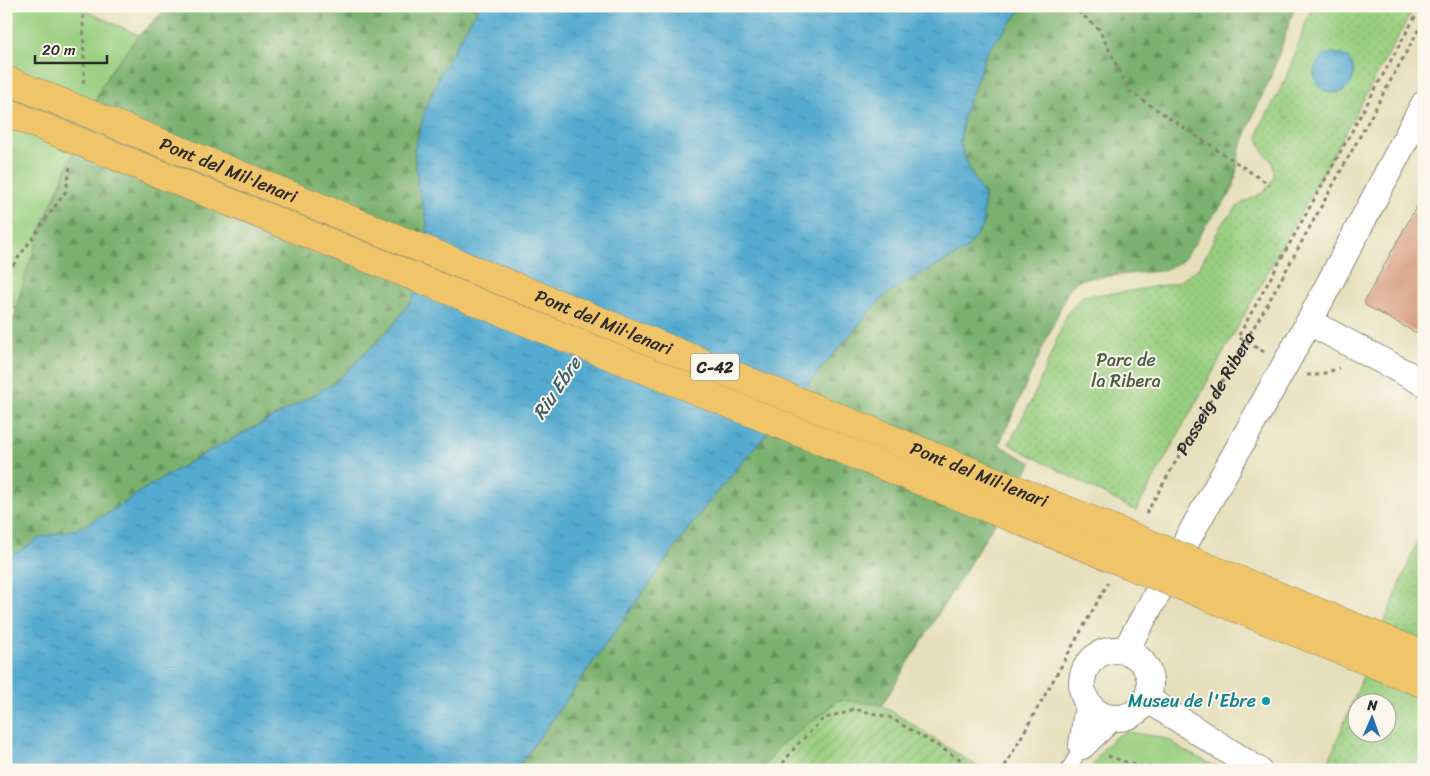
<svg xmlns="http://www.w3.org/2000/svg" width="1430" height="776" font-family="Sriracha,sans-serif">
	<defs>
		<pattern id="forest-firs" width="22" height="20" patternUnits="userSpaceOnUse" patternTransform="scale(1.25)"><rect width="22" height="20" fill="#7ab16e"/><path d="M5 1l3.5 6h-7zM16 11l3.5 6h-7z" fill="#64905b"/></pattern>
		<pattern id="park-dots" width="8" height="8" patternUnits="userSpaceOnUse" patternTransform="scale(1.25)"><rect width="8" height="8" fill="#98ce7f"/><path d="M2 2h.1M6 6h.1" fill="none" stroke="#83b16e" stroke-width="1.8" stroke-linecap="round"/></pattern>
		<pattern id="garden-furrows" width="10" height="10" patternUnits="userSpaceOnUse" patternTransform="scale(1.25)"><rect width="10" height="10" fill="#98ce7f"/><path d="M-1 1l2-2M0 10L10 0M9 11l2-2" fill="none" stroke="#83b16e"/></pattern>
		<pattern id="water-ripples" width="26" height="14" patternUnits="userSpaceOnUse" patternTransform="scale(1.25)"><rect width="26" height="14" fill="#54aad0"/><path d="M2 4q2-2 4 0t4 0M15 11q2-2 4 0t4 0" fill="none" stroke="#468ba9"/></pattern>
	</defs>
	<rect width="100%" height="100%" fill="#fbf7ec"/>
	<filter id="ink" filterUnits="userSpaceOnUse"><feTurbulence type="fractalNoise" baseFrequency=".02" numOctaves="2"/><feDisplacementMap in="SourceGraphic" scale="10" xChannelSelector="R" yChannelSelector="G"/><feConvolveMatrix kernelMatrix="1 2 1 2 8 2 1 2 1" color-interpolation-filters="sRGB"/></filter>
	<filter id="wash" filterUnits="userSpaceOnUse"><feTurbulence type="fractalNoise" baseFrequency=".0096" numOctaves="4" result="noise"/><feDisplacementMap in="SourceGraphic" scale="20" xChannelSelector="R" yChannelSelector="G"/><feGaussianBlur stdDeviation="1.12" result="paint"/><feColorMatrix in="noise" values="0 0 0 0 0 0 0 0 0 0 0 0 0 0 0 0 0 1.4 0 .05"/><feComposite in="paint" operator="in"/></filter>
	<g filter="url(#wash)">
		<rect width="100%" height="100%" fill="#e6dfbb"/>
		<!-- grass -->
		<path fill="#98ce7f" stroke="#627c55" d="M6,6H75L139,35L112,69L101,88L49,209L16,309L6,305Z
			M1128,732L1160,737L1173,742L1181,749L1223,770H1090C1100,755 1108,736 1128,732Z"/>
		<!-- forest -->
		<path fill="url(#forest-firs)" stroke="#526e4c" d="M169,6H479L460,39L414,150L418,186L427,222V264L412,300L389,330L336,382L274,417L207,452L144,489L112,511L77,529L42,537L6,559V344L27,270L42,228L101,88L112,69L139,35Z
			M1024,6H1295L1271,77L1254,113L1243,142L1239,154L1234,186L1229,196L1205,226L1194,245L1181,262L1161,271L1086,278L1077,281L1069,289L999,445L1032,463L882,705L840,700L780,746L762,770H516L699,514L865,317L886,295L909,280L966,250L983,226L984,196L970,171L960,143L964,114L987,52Z"/>
		<!-- park -->
		<path fill="url(#park-dots)" stroke="#627c55" fill-rule="evenodd" d="M1312,6H1415L1136,511L1009,444L1036,391L1068,312L1083,296L1124,292L1176,283L1199,268L1221,225L1239,205L1264,192L1274,178L1273,163L1263,151L1258,138L1260,127L1285,81Z
			M1424,526V770H1325L1422,530ZM1358,704H1388V734H1358Z"/>
		<!-- garden -->
		<path fill="url(#garden-furrows)" stroke="#627c55" d="M840,700L882,705L983,770H762L780,746Z"/>
		<!-- water -->
		<path fill="url(#water-ripples)" stroke="#406a7e" d="M479,6H1024L987,52L964,114L960,143L970,171L984,196L983,226L966,250L909,280L886,295L865,317L699,514L516,770H6V559L42,537L77,529L112,511L144,489L207,452L274,417L336,382L389,330L412,300L427,264V222L418,186L414,150L425,111L440,74Z
			M1314 73a20 20 0 1 1 40 0a20 20 0 1 1-40 0Z"/>
		<g id="blocks">
			<!-- building -->
			<path fill="#d69a7b" d="M1424,193V337L1365,305L1366,303L1364,302Z"/>
		</g>
	</g>
	<g filter="url(#ink)">
		<use href="#blocks" fill-opacity="0" stroke="#888573" stroke-width="1"/>
		<g fill="none" stroke-linecap="round" stroke-linejoin="round">
			<defs>
				<path id="service" d="M1068,770L1082,746"/>
				<path id="minor" d="M1309,322L1424,383
					M1082 684a34 34 0 1 1 68 0a34 34 0 1 1-68 0Z
					M1125,651L1309,322L1424,104
					M1147,699L1258,770
					M1088,705L1082,746L1111,718"/>
			</defs>
			<!-- service casing -->
			<use href="#service" stroke="#888573" stroke-width="16"/>
			<!-- minor casing -->
			<use href="#minor" stroke="#888573" stroke-width="28"/>
			<!-- path -->
			<g stroke="#888573" stroke-width="3" stroke-dasharray="4 4" stroke-linecap="butt">
				<path d="M1072,6L1099,29L1129,91L1270,185"/>
				<path d="M83,83L84,74L83,10"/>
				<path d="M6,269L11,268L66,191L70,166"/>
				<path d="M1264,352L1238,337L1421,6"/>
				<path d="M1307,375H1319L1339,368"/>
				<path id="s1" d="M1146,514L1204,412L1268,303L1424,20"/>
				<path d="M1108,756L1138,766L1193,770"/>
				<path d="M1005,766L1108,583"/>
				<path d="M778,770L796,746L823,719L854,709L889,717L978,770"/>
			</g>
			<!-- service -->
			<use href="#service" stroke="#fff" stroke-width="14"/>
			<!-- minor -->
			<use href="#minor" stroke="#fff" stroke-width="26"/>
			<defs>
				<g id="primary-bridge">
					<path id="s2" d="M6,80L1424,655"/>
					<path d="M6,112L1424,684"/>
				</g>
			</defs>
			<!-- primary-bridge casing -->
			<use href="#primary-bridge" stroke="#888573" stroke-width="29" stroke-linecap="butt"/>
			<!-- primary-bridge -->
			<use href="#primary-bridge" stroke="#f0c469" stroke-width="28"/>
		</g>
	</g>
	<!-- markers -->
	<circle fill="#0f9aa8" stroke="#fbf7ec" stroke-width="2" cx="1266" cy="701" r="5"/>
	<g text-anchor="middle" stroke-width="4" stroke-linejoin="round" paint-order="stroke">
		<!-- shield labels -->
		<rect fill="#fbf7ec" stroke="#696865" stroke-width="1" x="691" y="353.5" width="48" height="27" rx="4"/>
		<g font-size="16" font-weight="bold" fill="#2b2b2b">
			<text x="715" y="373">C-42</text>
		</g>
		<!-- street labels -->
		<g font-size="18" fill="#2b2b2b" stroke="#fbf7ec">
			<text dy="6" stroke="none"><textPath href="#s2" startOffset="240">Pont del Mil·lenari</textPath></text>
			<text dy="6" stroke="none"><textPath href="#s2" startOffset="645">Pont del Mil·lenari</textPath></text>
			<text dy="6" stroke="none"><textPath href="#s1" startOffset="139">Passeig de Ribera</textPath></text>
			<text dy="6" stroke="none"><textPath href="#s2" startOffset="1050">Pont del Mil·lenari</textPath></text>
		</g>
		<!-- park labels -->
		<g font-size="18" fill="#4c5c44" stroke="#fbf7ec">
			<text x="1126" y="366">Parc de<tspan x="1126" dy="21">la Ribera</tspan></text>
		</g>
		<!-- culture labels -->
		<g font-size="18" fill="#0d838f" stroke="#fbf7ec" text-anchor="end">
			<text x="1256" y="707">Museu de l'Ebre</text>
		</g>
		<!-- water labels -->
		<g font-size="19" font-style="italic" fill="#3b5e6d" stroke="#fbf7ec">
			<text transform="translate(556 388) rotate(-56)" y="7">Riu Ebre</text>
		</g>
	</g>
	<!-- margin -->
	<rect width="1430" height="776" fill="none" stroke="#fbf7ec" stroke-width="25"/>
	<!-- north arrow -->
	<g transform="translate(1372 718) rotate(2)"><circle r="24" fill="#fbf7ec" stroke="#a8a59f"/>
	<path d="M0-4L9 19L0 12L-9 19Z" fill="#1f6fb2"/>
	<text y="-8" font-size="14" font-weight="bold" text-anchor="middle" fill="#2b2b2b">N</text>
	</g>
	<!-- scale -->
	<path d="M35 55v8h72v-8" fill="none" stroke="#2b2b2b" stroke-width="2.5"/>
	<text x="42" y="55" font-size="15" fill="#2b2b2b" stroke="#fbf7ec" stroke-width="4" paint-order="stroke">20 m</text>
</svg>
